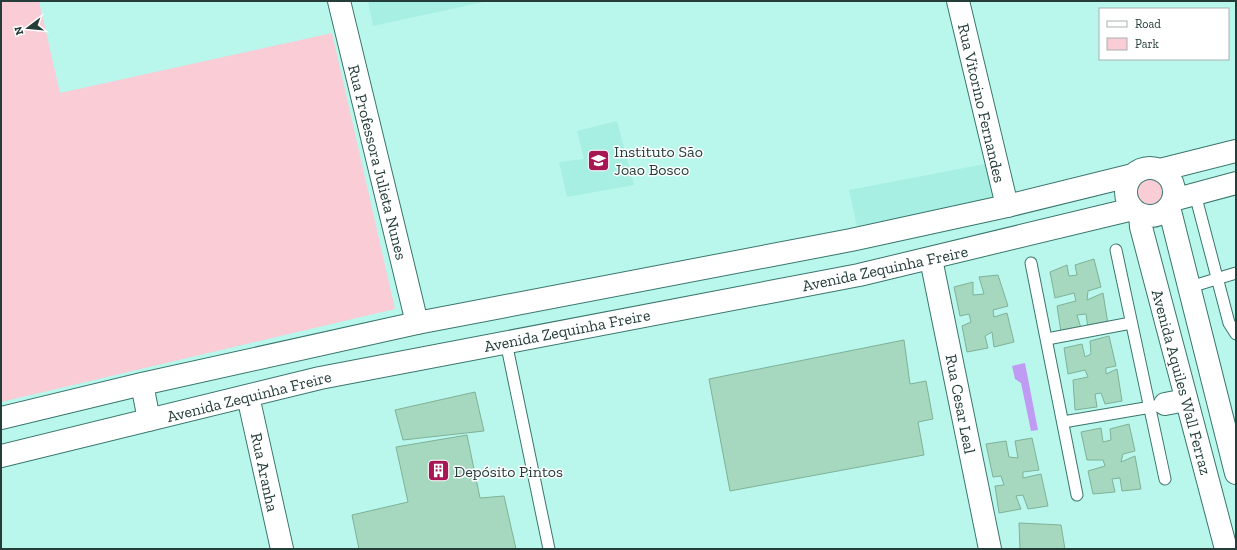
<svg xmlns="http://www.w3.org/2000/svg" width="1237" height="550" font-family="'Zilla Slab',serif">
	<rect width="100%" height="100%" fill="#b9f7ec"/>
	<!-- built -->
	<path fill="#a6efe2" d="M368,1H488L373,26Z
		M617,121L634,185L567,197L559,162L584,159L577,131Z
		M985,164L995,199L857,226L849,190Z"/>
	<!-- green -->
	<path fill="#f9ccd6" d="M1,1H39L60,93L332,33L395,309L1,402Z
		M1133 192a18 18 0 1 1 36 0a18 18 0 1 1-36 0Z"/>
	<!-- water -->
	<path fill="#c09bf4" d="M1025,363L1038,430L1031,431L1021,383L1015,379L1012,366Z"/>
	<!-- building -->
	<path fill="#a5d8bf" stroke="#7fb198" d="M1094,259L1101,287L1088,291L1087,300L1103,293L1108,324L1088,328L1086,314L1077,315L1081,328L1061,332L1057,306L1076,301L1074,293L1055,298L1050,272L1067,265L1069,276L1077,275L1075,265Z
		M998,275L1008,306L993,310L994,317L1007,313L1014,342L994,347L992,332L985,336L988,348L967,352L962,326L971,322L969,314L960,316L954,287L973,282V295L984,294L979,277Z
		M1109,336L1116,366L1106,368V374L1117,369L1122,401L1105,404L1101,393L1095,394L1097,407L1075,410L1073,380L1088,377L1085,370L1068,374L1064,348L1082,344L1085,357L1091,354L1090,341Z
		M904,340L910,384L926,381L933,419L918,422L924,455L730,491L709,379Z
		M475,392L484,431L403,440L395,410Z
		M1129,424L1135,451L1123,454L1121,462L1135,456L1141,489L1122,491L1120,478L1112,479L1115,492L1093,494L1088,471L1105,466L1103,460H1087L1081,432L1101,428L1103,442L1111,440L1110,429Z
		M467,435L480,498L504,496L516,549H359L352,515L408,502L396,447Z
		M1032,438L1039,470L1023,472V478L1041,474L1048,506L1028,509L1023,495L1016,496L1021,509L999,513L995,486L1004,485L1001,476L993,477L986,444L1006,441L1009,457L1018,458L1015,441Z
		M1019,523L1061,525L1065,549H1020Z"/>
	<g fill="none" stroke-linecap="round" stroke-linejoin="round">
		<defs>
			<path id="service" d="M1195,194L1229,323L1236,334
				M1116,250L1165,479
				M1031,263L1077,495
				M1190,287L1236,273
				M1047,339L1131,323
				M506,342L549,549
				M1063,422L1157,406"/>
			<path id="minor" d="M339,1L417,323
				M958,1L1007,206
				M931,259L990,549
				M248,396L282,549
				M1165,404L1186,400"/>
			<path id="secondary" d="M1126 192a24 24 0 1 1 48 0a24 24 0 1 1-48 0Z
				M1160,170L1236,151
				M1173,200L1236,183
				M1169,207L1236,473
				M1140,214L1141,227L1226,549
				M142,384L149,420
				M1,418L142,384L417,323L851,240L1007,206L1133,175
				M1,456L320,378L859,275L1133,209"/>
		</defs>
		<!-- service casing -->
		<use href="#service" stroke="#3a766d" stroke-width="13"/>
		<!-- minor casing -->
		<use href="#minor" stroke="#3a766d" stroke-width="24"/>
		<!-- secondary casing -->
		<use href="#secondary" stroke="#3a766d" stroke-width="24"/>
		<!-- service -->
		<use href="#service" stroke="#fff" stroke-width="11"/>
		<!-- minor -->
		<use href="#minor" stroke="#fff" stroke-width="22"/>
		<!-- secondary -->
		<use href="#secondary" stroke="#fff" stroke-width="22"/>
	</g>
	<!-- icons -->
	<defs>
		<symbol id="school-square" viewBox="-11 -11 22 22"><rect x="-9" y="-9" width="18" height="18" rx="4" fill="#a71754" stroke="#fff"/><path d="M0-5L7-2L0 1L-7-2ZM-4 1L0 2.5L4 1V4Q0 6-4 4Z" fill="#fff"/></symbol>
		<symbol id="building-square" viewBox="-11 -11 22 22"><rect x="-9" y="-9" width="18" height="18" rx="4" fill="#a71754" stroke="#fff"/><path d="M-4-6H4V6H1V3H-1V6H-4ZM-2.5-4.3h1.7v1.8h-1.7ZM.8-4.3h1.7v1.8H.8ZM-2.5-1h1.7V.8h-1.7ZM.8-1h1.7V.8H.8Z" fill="#fff"/></symbol>
	</defs>
	<g fill-rule="evenodd">
		<use href="#school-square" x="586" y="148" width="25" height="25"/>
		<use href="#building-square" x="426" y="458" width="25" height="25"/>
	</g>
	<g text-anchor="middle" stroke-width="3" stroke-linejoin="round" paint-order="stroke">
		<!-- street labels -->
		<g font-size="16" fill="#243d39" stroke="#fff">
			<text transform="translate(982 103) rotate(77)" y="6">Rua Vitorino Fernandes</text>
			<text transform="translate(378 162) rotate(76)" y="6">Rua Professora Julieta Nunes</text>
			<text transform="translate(885 268) rotate(-12)" y="6">Avenida Zequinha Freire</text>
			<text transform="translate(567 330) rotate(-11)" y="6">Avenida Zequinha Freire</text>
			<text transform="translate(1182 382) rotate(75)" y="6">Avenida Aquiles Wall Ferraz</text>
			<text transform="translate(249 396) rotate(-14)" y="6">Avenida Zequinha Freire</text>
			<text transform="translate(961 404) rotate(79)" y="6">Rua Cesar Leal</text>
			<text transform="translate(265 472) rotate(78)" y="6">Rua Aranha</text>
		</g>
		<!-- poi labels -->
		<g font-size="16" fill="#243d39" stroke="#fff" text-anchor="start">
			<text x="614" y="157">Instituto São<tspan x="614" dy="18">Joao Bosco</tspan></text>
			<text x="454" y="477">Depósito Pintos</text>
		</g>
	</g>
	<!-- border -->
	<rect width="1237" height="550" fill="none" stroke="#243d39" stroke-width="4"/>
	<!-- legend -->
	<rect x="1099" y="8" width="130" height="52" fill="#ffffff" stroke="#a7b1b0"/>
	<rect x="1107" y="21" width="20" height="6" fill="#ffffff" stroke="#a7b1b0"/>
	<text x="1135" y="28" font-size="12" fill="#243d39">Road</text>
	<rect x="1107" y="38" width="20" height="12" fill="#f9ccd6" stroke="#a7b1b0"/>
	<text x="1135" y="48" font-size="12" fill="#243d39">Park</text>
	<!-- north arrow -->
	<g transform="translate(28 28) rotate(254)" stroke="#ffffff" stroke-width="3" paint-order="stroke">
	<path d="M0-3L7 15L0 10L-7 15Z" fill="#243d39"/>
	<text y="-6" font-size="11" font-weight="bold" text-anchor="middle" fill="#243d39">N</text>
	</g>
</svg>
